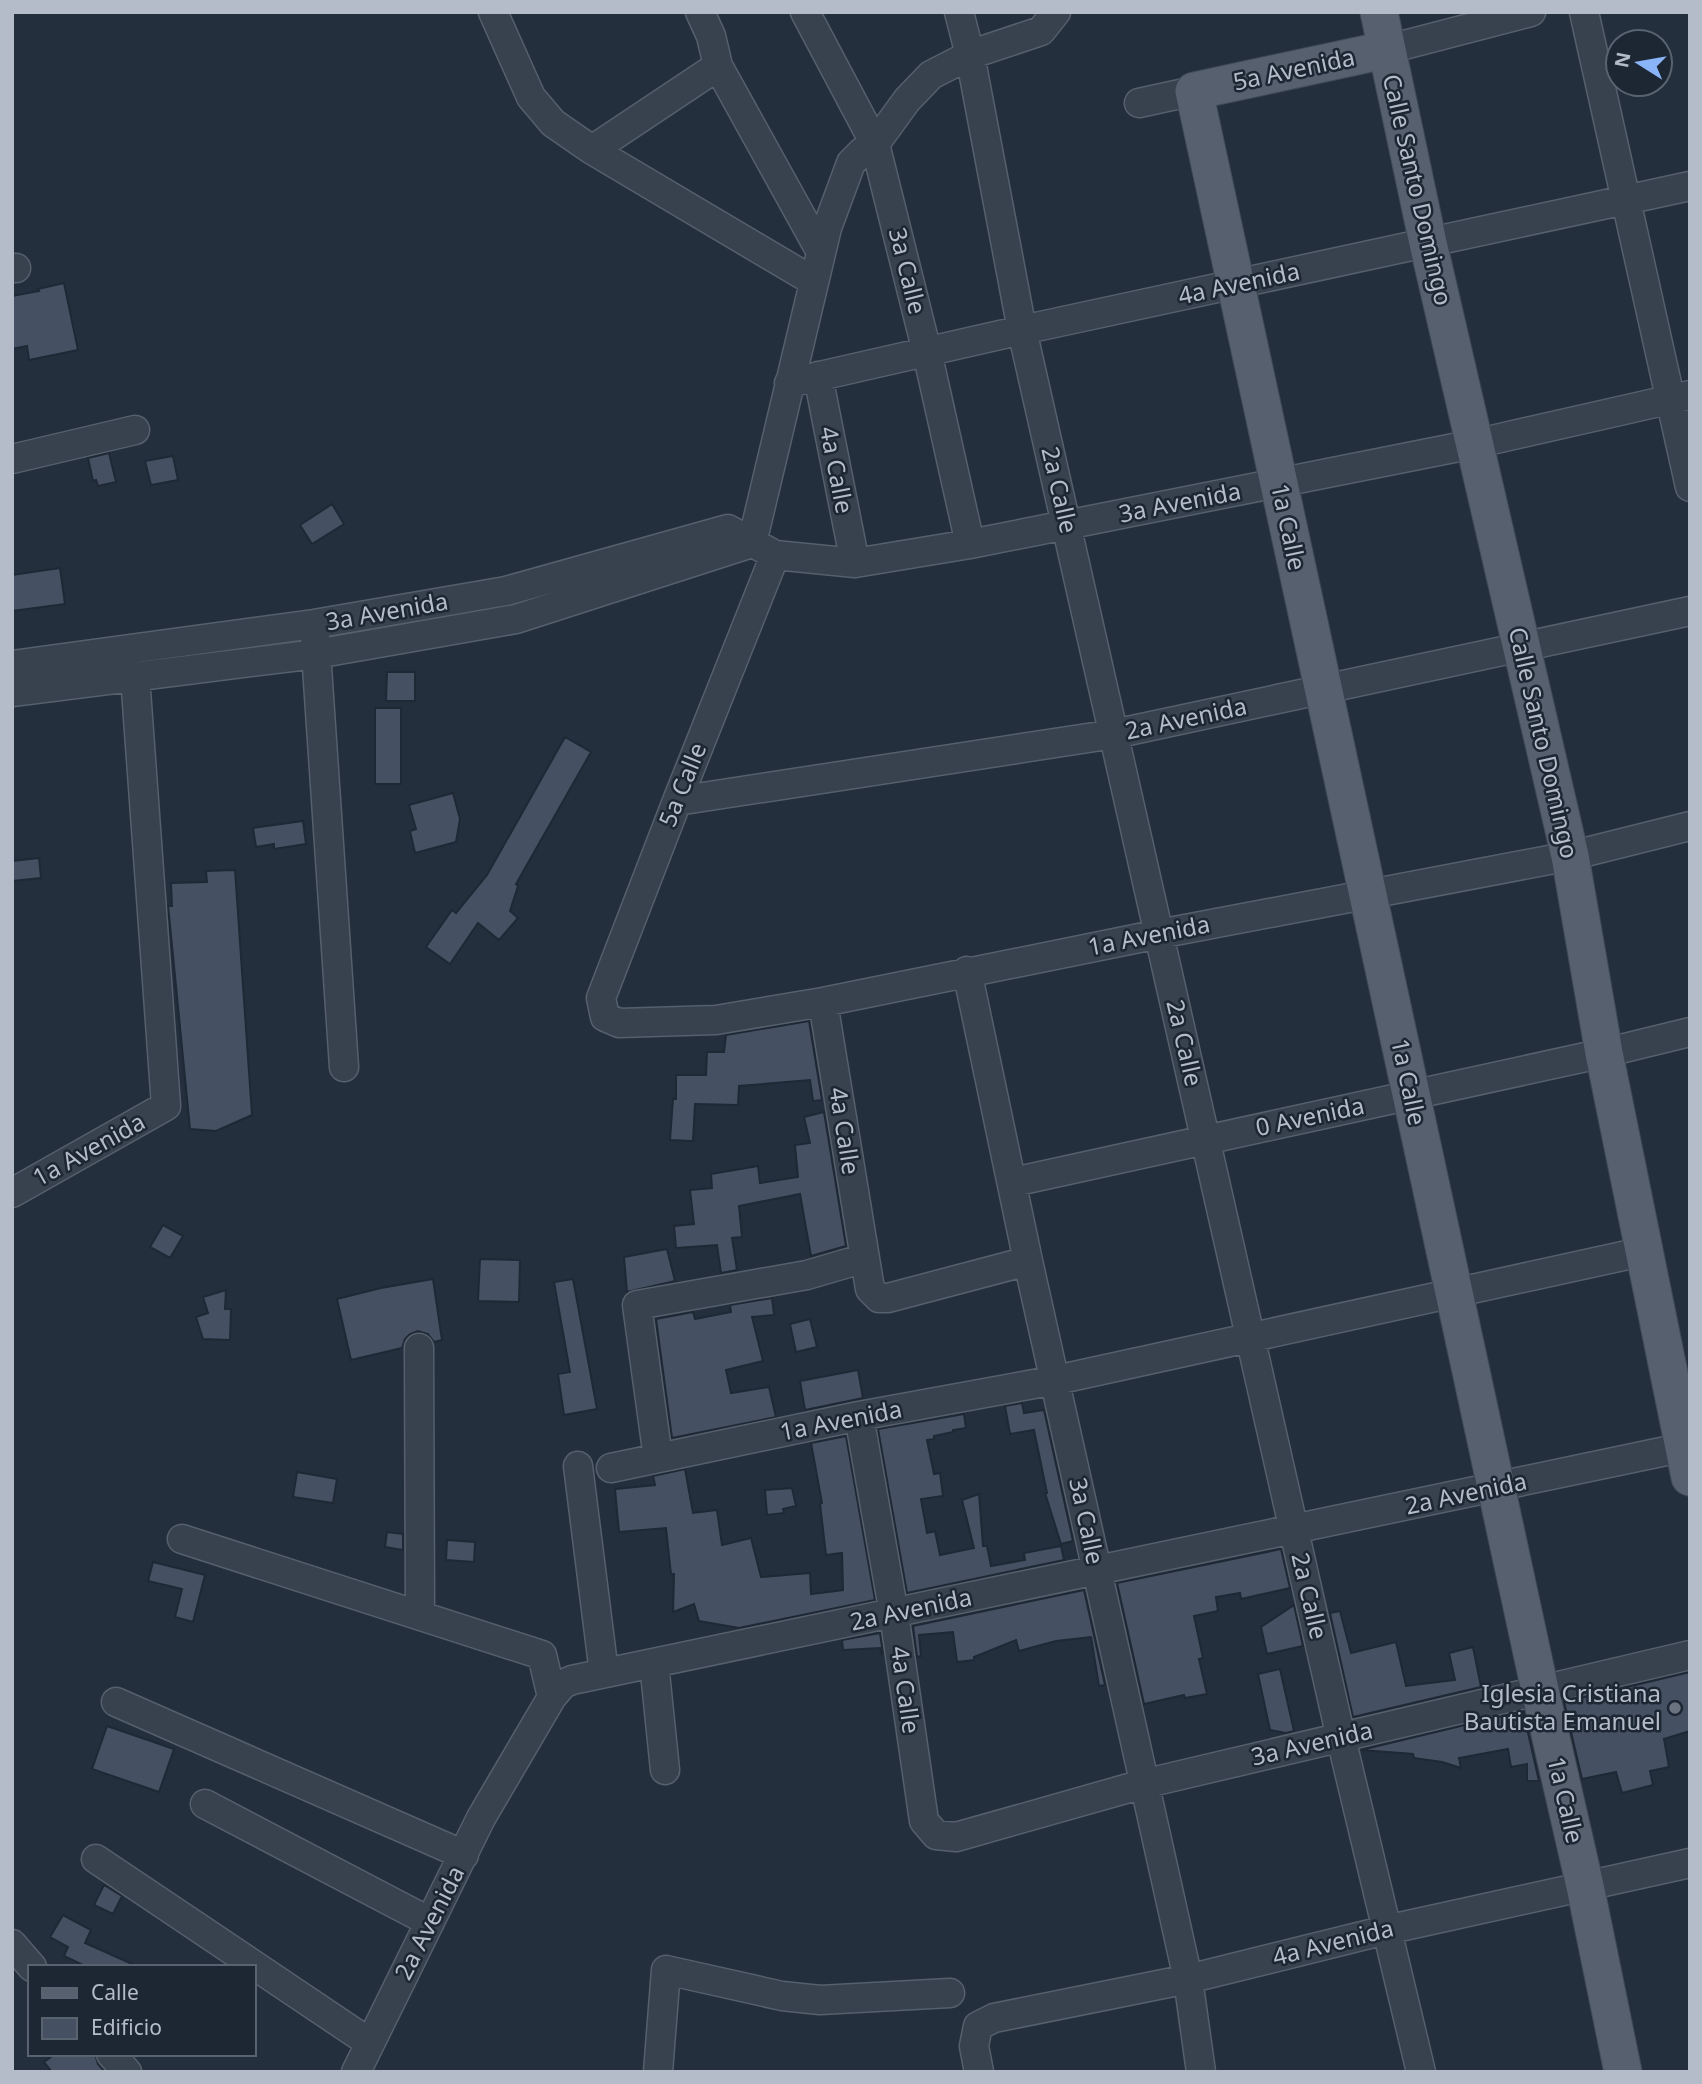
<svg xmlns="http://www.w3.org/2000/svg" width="1702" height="2084" font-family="'Noto Sans',sans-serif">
	<rect width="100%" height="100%" fill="#242f3e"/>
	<!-- building -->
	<path fill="#455162" stroke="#1f2835" stroke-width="2" d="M64,283L78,350L29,360L27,346L12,349V296L39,291L38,289Z
		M109,453L116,482L98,486L96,480L93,481L88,458Z
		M173,456L178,480L151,485L145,461Z
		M332,504L344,524L312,544L300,525Z
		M60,568L65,604L12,611V575Z
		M387,672H415V701H386Z
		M375,708H401V784H375Z
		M565,737L591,752L516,884L518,886L510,911L518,918L499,940L478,923L450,964L426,947L452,910L456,913L487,875Z
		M453,793L460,819L456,842L415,853L410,831L416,829L409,805Z
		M303,821L306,844L274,849V844L256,847L253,828Z
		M39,858L41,878L12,881V861Z
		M235,870L252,1115L216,1131L190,1129L169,915L168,906H172L171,883L207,882L206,871Z
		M809,1021L822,1100L813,1101L810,1080L739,1086L738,1105L695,1104L693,1141L670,1140L673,1099H676V1075H706L707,1052H724L726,1035Z
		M824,1112L846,1246L811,1256L800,1194L739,1206L742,1237L732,1238L737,1270L721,1273L717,1245L676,1248L674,1226L694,1224L690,1190L712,1188L711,1174L758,1166L760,1183L798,1177L795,1145L810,1143L804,1117Z
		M163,1225L183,1236L170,1258L150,1247Z
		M667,1249L675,1281L627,1292L624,1257Z
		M480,1259L520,1260L519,1302L478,1301Z
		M433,1279L442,1340L434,1342L428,1334L418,1331L410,1334L405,1339L402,1348L351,1360L337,1299L381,1288Z
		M573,1279L597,1409L564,1415L558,1374L570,1372L554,1282Z
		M226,1290L225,1309H231L230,1340L203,1339L196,1317L208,1313L203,1297Z
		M772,1298L774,1315L752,1317L763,1361L726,1370L731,1393L769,1387L776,1417L672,1438L656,1319L693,1312L695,1319L731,1312L730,1305Z
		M810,1319L817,1347L796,1352L790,1324Z
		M858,1370L863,1398L805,1410L800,1381Z
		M1022,1403L1024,1413L1044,1410L1073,1541L1061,1544L1045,1493H1047L1034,1430L1010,1434L1005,1406Z
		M964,1414L966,1428L953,1430V1432L934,1436V1439L927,1440L934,1474L940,1473L943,1496L921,1499L927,1533L935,1531L940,1555L974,1548L962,1500L979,1494L983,1546H987L991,1566L1025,1560L1024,1553L1061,1546L1064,1560L907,1593L878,1429Z
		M846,1436L875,1600L739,1628L699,1621L694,1604L673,1612L674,1574H671L666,1528L619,1532L615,1489L655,1485L653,1476L685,1469L693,1513L717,1510L722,1545L751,1538L761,1577L810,1573L811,1594L843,1590L842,1553L826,1555L820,1504L822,1503L811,1443Z
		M297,1472L337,1479L333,1503L293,1497Z
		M792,1488L796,1506L783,1509L784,1513L767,1515L765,1490Z
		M387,1532L403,1534V1550L385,1547Z
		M447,1540L475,1542L474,1562L446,1560Z
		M1281,1549L1290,1588L1241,1599L1240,1593L1216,1597L1218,1611L1194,1616L1203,1658L1199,1659L1207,1694L1185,1698L1184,1695L1144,1704L1117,1583Z
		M153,1562L205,1575L193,1622L175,1617L182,1589L148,1581Z
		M1084,1590L1105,1685L1099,1686L1091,1637L1056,1641L1019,1651L1016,1640L974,1657V1660L957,1662L953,1632L919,1635L921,1656L917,1657L913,1626Z
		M1294,1605L1303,1646L1267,1654L1261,1627Z
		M1340,1611L1351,1653L1396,1642L1406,1686L1455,1680L1449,1653L1473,1647L1481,1687L1353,1717L1330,1613Z
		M880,1633L883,1654H881L880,1648L843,1650L842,1640Z
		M1280,1669L1294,1731L1286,1733L1270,1730L1258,1674Z
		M1690,1672V1731L1664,1739L1669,1767L1650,1771L1653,1785L1622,1793L1616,1772L1582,1779L1564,1702Z
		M1523,1711L1539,1781H1527V1764L1511,1767L1508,1749L1459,1758L1461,1768L1442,1762L1414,1758L1413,1754L1361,1750Z
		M107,1726L174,1749L159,1792L92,1769Z
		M104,1885L122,1896L113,1914L94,1905Z
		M63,1915L91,1930L85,1943L139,1967H87L64,1956L68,1947L50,1937Z
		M55,2054H95L98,2064L105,2072H52L44,2062Z"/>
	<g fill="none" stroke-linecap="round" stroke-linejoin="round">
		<defs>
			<path id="minor" d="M493,12L531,97L553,123L592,150L813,281
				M700,12L711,36L718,66L821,252
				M805,12L875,144L927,352L970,544
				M959,12L970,55L1022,330L1341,1738L1421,2072
				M1584,12L1690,487
				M1385,50L1531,12
				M1139,103L1194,91
				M592,150L718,66
				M12,268H16
				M818,376L855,563
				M789,383L1022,330L1690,186
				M12,459L135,430
				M752,543L827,228L851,163L862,152L875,144L907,100L931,75L972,54L1041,31L1056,12
				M775,555L677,801L601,998L605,1017L619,1023L716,1020L823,1002L1159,934L1570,856L1690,826
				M315,637L344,1067
				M12,665L314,624L506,591L728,529L775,555L855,563L970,544L1474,444L1690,395
				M12,692L316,654L516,619L752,543
				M677,801L1114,734L1690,611
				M967,971L1028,1261L1188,1979L1201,2072
				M823,1002L870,1289L879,1298H888L1028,1261
				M1013,1182L1604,1053L1690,1032
				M12,1193L166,1106L135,676
				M419,1348L420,1614
				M859,1416L894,1614L924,1821L936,1835L956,1837L1143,1784L1690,1655
				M658,1458L637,1305L807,1275L865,1258
				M578,1466L604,1673
				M611,1468L859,1416L1056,1380L1646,1251
				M182,1539L542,1655L552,1697
				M654,1663L665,1770
				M116,1702L464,1855
				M205,1804L430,1922
				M96,1859L370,2043
				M12,1944L32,1967
				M111,2054L127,2072
				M356,2072L481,1818L552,1697L563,1684L572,1680L1690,1446
				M658,2072L666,1970L782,1996L820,2000L950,1993
				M979,2072L974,2046L978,2026L994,2018L1188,1979L1386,1930L1690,1863"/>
			<path id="major" d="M1379,12L1428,243L1570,856L1604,1053L1690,1477
				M1385,50L1194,91L1540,1690L1585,1886L1623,2072"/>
		</defs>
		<!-- minor casing -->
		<use href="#minor" stroke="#565f6c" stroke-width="31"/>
		<!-- major casing -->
		<use href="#major" stroke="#414a57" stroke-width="39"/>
		<!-- minor -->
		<use href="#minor" stroke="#38414e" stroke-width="28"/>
		<!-- major -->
		<use href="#major" stroke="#56606e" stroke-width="37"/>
	</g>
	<!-- markers -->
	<circle fill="#6b7280" stroke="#1d2633" stroke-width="2.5" cx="1675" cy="1708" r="7"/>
	<g text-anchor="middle" stroke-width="5" stroke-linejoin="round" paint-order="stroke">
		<!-- street labels -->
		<g font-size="24" fill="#b4bcc9" stroke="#1d2633">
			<text transform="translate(1294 70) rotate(-12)" y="8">5a Avenida</text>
			<text transform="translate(1417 190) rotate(77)" y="8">Calle Santo Domingo</text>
			<text transform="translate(907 271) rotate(76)" y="8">3a Calle</text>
			<text transform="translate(1239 284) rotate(-12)" y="8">4a Avenida</text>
			<text transform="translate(836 470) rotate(79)" y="8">4a Calle</text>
			<text transform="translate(1059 490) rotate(77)" y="8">2a Calle</text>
			<text transform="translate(1180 503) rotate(-11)" y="8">3a Avenida</text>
			<text transform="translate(1288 527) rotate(78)" y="8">1a Calle</text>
			<text transform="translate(387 612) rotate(-10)" y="8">3a Avenida</text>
			<text transform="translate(1186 719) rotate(-12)" y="8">2a Avenida</text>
			<text transform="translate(1543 743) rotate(77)" y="8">Calle Santo Domingo</text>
			<text transform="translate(683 785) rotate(-68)" y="8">5a Calle</text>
			<text transform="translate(1149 936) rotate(-11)" y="8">1a Avenida</text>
			<text transform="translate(1184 1043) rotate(77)" y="8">2a Calle</text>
			<text transform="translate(1408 1082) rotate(78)" y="8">1a Calle</text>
			<text transform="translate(1310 1117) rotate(-12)" y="8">0 Avenida</text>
			<text transform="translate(844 1131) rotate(81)" y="8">4a Calle</text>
			<text transform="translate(89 1150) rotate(-29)" y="8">1a Avenida</text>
			<text transform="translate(841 1421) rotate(-11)" y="8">1a Avenida</text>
			<text transform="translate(1466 1494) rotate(-12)" y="8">2a Avenida</text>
			<text transform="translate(1086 1521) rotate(78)" y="8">3a Calle</text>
			<text transform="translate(1309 1596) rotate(77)" y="8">2a Calle</text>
			<text transform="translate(911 1610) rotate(-12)" y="8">2a Avenida</text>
			<text transform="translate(905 1690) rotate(82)" y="8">4a Calle</text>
			<text transform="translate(1312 1744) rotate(-13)" y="8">3a Avenida</text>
			<text transform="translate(1565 1800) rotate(77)" y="8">1a Calle</text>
			<text transform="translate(430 1923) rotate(-63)" y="8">2a Avenida</text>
			<text transform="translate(1333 1943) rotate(-14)" y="8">4a Avenida</text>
		</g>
		<!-- poi labels -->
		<g font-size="24" fill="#b4bcc9" stroke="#1d2633" text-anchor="end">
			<text x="1661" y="1702">Iglesia Cristiana<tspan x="1661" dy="28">Bautista Emanuel</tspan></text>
		</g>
	</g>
	<!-- border -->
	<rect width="1702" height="2084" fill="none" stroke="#b4bcc9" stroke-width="28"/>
	<!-- legend -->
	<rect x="28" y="1965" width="228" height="91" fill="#1d2633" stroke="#59626f" stroke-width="2"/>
	<rect x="42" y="1988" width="35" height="10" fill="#56606e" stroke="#59626f" stroke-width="2"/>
	<text x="91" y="2000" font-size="21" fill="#b4bcc9">Calle</text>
	<rect x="42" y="2018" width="35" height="21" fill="#455162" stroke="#59626f" stroke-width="2"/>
	<text x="91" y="2035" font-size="21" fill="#b4bcc9">Edificio</text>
	<!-- north arrow -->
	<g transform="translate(1639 63) rotate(281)"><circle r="33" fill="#1d2633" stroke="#59626f" stroke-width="2"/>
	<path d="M0-5L12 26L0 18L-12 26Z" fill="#8ab4f8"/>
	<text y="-10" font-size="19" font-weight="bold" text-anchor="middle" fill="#b4bcc9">N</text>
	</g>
</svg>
